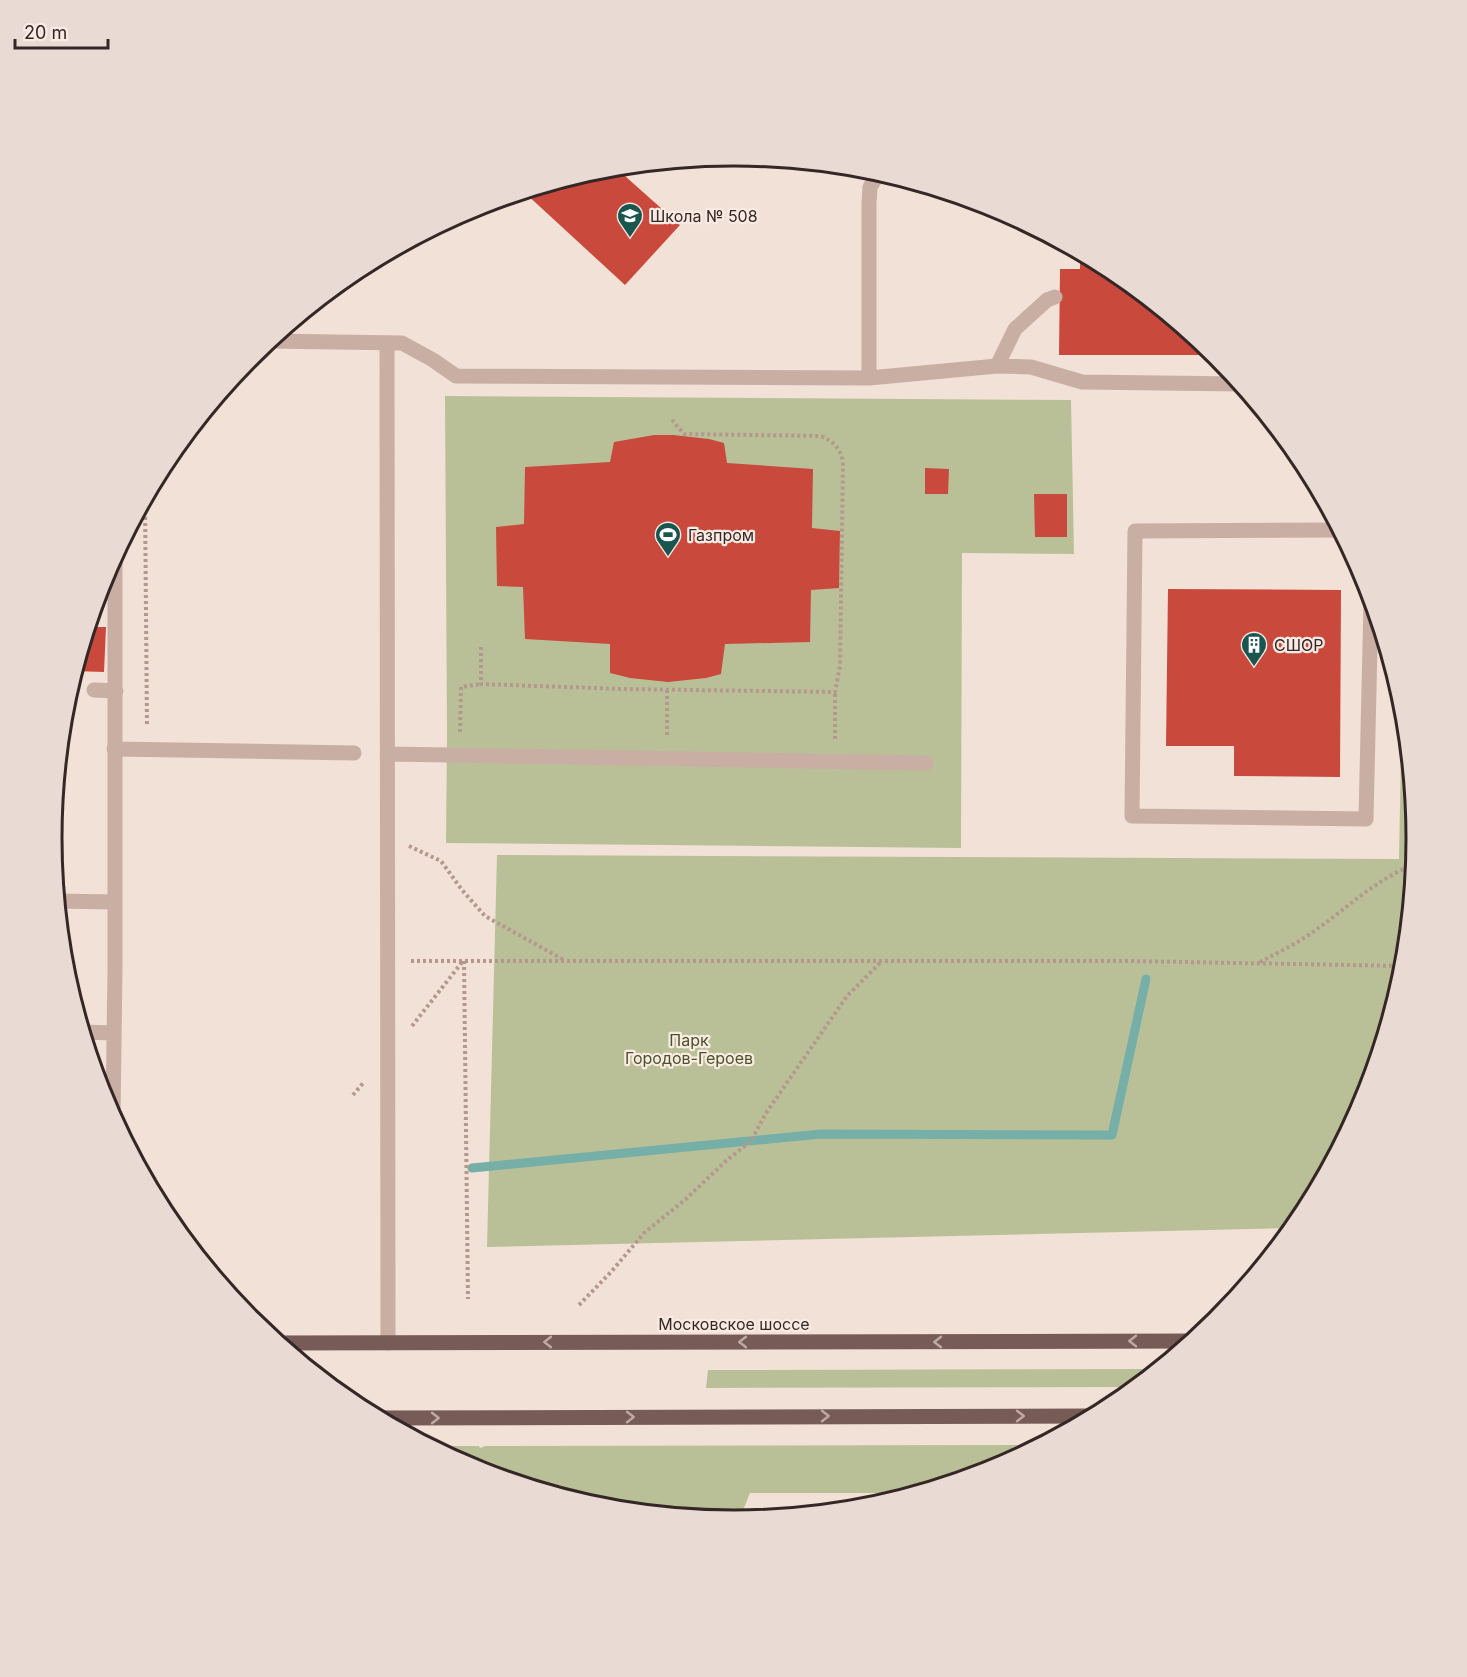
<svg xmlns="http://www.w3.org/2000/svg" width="1467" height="1677" font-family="Inter,sans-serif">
	<rect width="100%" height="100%" fill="#f1e1d7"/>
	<!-- green -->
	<path fill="#b9c097" d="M445,396L1071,400L1074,554L962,553L961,848L446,843L447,737Z
		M1402,702L1416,839L1403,972L1364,1100L1301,1218L1293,1228L487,1247L497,855L1399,859Z
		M1157,1369L1136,1387L706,1388L708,1370Z
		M1040,1445L994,1469L915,1493H750L741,1515H676L600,1508L472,1469L429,1446H479L480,1448L485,1446Z"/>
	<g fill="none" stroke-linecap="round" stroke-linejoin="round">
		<!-- stream -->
		<path stroke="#75afa8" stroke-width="9" d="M472,1168L821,1134L1112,1135L1146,979"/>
	</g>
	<!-- building -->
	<path fill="#c9493d" d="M616,168L680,225L625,285L524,192L601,169Z
		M1080,261H1094L1113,271L1215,355H1059L1060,269H1080Z
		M654,435H673L709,439L724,443L727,463L813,469L812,528L840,531L839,588L811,590L810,642L725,644L721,674L706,678L668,682L630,678L610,673V644L525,639L523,587L497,586L496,527L524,524L525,467L610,462L614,442Z
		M925,468L949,469L948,494H925Z
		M1034,494H1067V537H1035Z
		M1168,589L1341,590L1340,777L1234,776V746H1166Z
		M88,627H106L104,672L74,671Z"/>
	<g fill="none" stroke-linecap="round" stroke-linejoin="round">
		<!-- path -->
		<path stroke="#b5988d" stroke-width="4" stroke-dasharray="3 3" stroke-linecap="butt" d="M145,499L147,726
			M481,647V684L622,689L835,692L840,666L843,462C840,448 834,442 821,436L684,434L672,420
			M667,690V736
			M460,732L461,687L481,684
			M835,739V692
			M409,846L441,861L462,890L485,916L564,960
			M66,922L68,985
			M411,961H1128L1403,966
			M464,961L468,1299
			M1260,962C1277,953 1296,944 1313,932C1345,910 1376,879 1413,865
			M412,1026L463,961
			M353,1095L364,1082
			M579,1305L611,1272L644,1233L686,1199L727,1160L751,1141L766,1113L847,996L882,961"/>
		<!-- lane -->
		<path stroke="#c9aea3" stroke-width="15" d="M269,341L402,343L433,360L456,376L869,378L997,366L1031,367L1082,382L1239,384
			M387,343L388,1343
			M997,366L1015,329L1047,300L1055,297
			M869,378V203L870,187L879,173
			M1339,530L1135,531L1132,816L1366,819L1371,602
			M94,690L116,691
			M114,749L354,753
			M389,754L926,763
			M57,901L114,902
			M82,1032L113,1033
			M113,1118L115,969V556"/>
		<!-- primary -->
		<path stroke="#765b56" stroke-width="15" d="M277,1343L1192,1341
			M377,1418L1095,1416"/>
	</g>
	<!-- one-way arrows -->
	<defs><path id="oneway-chevron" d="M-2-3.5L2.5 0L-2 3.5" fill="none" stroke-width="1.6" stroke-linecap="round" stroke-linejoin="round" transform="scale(1.5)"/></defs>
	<g stroke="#beaaa4">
		<use href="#oneway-chevron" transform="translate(1133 1341) rotate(180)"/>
		<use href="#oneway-chevron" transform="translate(548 1342) rotate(180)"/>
		<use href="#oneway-chevron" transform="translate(743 1342) rotate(180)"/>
		<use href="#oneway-chevron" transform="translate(938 1342) rotate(180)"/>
		<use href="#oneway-chevron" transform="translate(825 1416)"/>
		<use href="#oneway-chevron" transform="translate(1020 1416)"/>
		<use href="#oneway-chevron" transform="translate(630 1417)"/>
		<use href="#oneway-chevron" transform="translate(435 1418)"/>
	</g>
	<!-- icons -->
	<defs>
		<symbol id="school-pin" viewBox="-11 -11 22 30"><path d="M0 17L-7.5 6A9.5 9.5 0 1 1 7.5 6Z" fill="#1a5650" stroke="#f9ebe3"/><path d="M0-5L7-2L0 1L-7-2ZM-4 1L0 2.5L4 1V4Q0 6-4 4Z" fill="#fff"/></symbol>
		<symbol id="stadium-pin" viewBox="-11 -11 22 30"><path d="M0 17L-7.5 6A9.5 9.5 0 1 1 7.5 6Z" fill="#1a5650" stroke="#f9ebe3"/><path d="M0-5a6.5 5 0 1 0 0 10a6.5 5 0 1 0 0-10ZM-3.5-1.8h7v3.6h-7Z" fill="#fff"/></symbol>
		<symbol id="building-pin" viewBox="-11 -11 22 30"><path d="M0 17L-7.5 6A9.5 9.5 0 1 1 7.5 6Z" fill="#1a5650" stroke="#f9ebe3"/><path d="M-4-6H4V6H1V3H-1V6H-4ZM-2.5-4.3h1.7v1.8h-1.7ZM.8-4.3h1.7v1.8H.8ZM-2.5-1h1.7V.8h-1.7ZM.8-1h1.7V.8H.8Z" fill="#fff"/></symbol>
	</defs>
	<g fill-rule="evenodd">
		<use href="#school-pin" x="615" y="201" width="30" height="40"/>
		<use href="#stadium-pin" x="653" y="520" width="30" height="40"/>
		<use href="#building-pin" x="1239" y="630" width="30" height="40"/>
	</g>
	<g text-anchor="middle" stroke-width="4.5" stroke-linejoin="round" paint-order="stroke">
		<!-- poi labels -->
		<g font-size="16" fill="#342725" stroke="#f9ebe3" text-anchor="start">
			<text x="650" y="222">Школа № 508</text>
			<text x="688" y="541">Газпром</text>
			<text x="1274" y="651">СШОР</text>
		</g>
		<!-- park labels -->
		<g font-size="16" fill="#4a5328" stroke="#f9ebe3">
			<text x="689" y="1046">Парк<tspan x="689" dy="18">Городов-Героев</tspan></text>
		</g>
		<!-- street labels -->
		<g font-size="16" fill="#342725" stroke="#f9ebe3">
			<text x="734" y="1330">Московское шоссе</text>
		</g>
	</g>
	<!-- crop -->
	<path d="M0 0H1467V1677H0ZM62 838a672 672 0 1 1 1344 0a672 672 0 1 1-1344 0Z" fill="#e9dbd4" fill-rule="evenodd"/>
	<path fill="none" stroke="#342725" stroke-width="3" d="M62 838a672 672 0 1 1 1344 0a672 672 0 1 1-1344 0Z"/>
	<!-- scale -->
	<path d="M15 39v9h93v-9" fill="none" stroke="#342725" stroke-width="3"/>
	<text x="24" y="39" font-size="18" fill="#342725" stroke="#f9ebe3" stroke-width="4.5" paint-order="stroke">20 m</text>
</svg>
